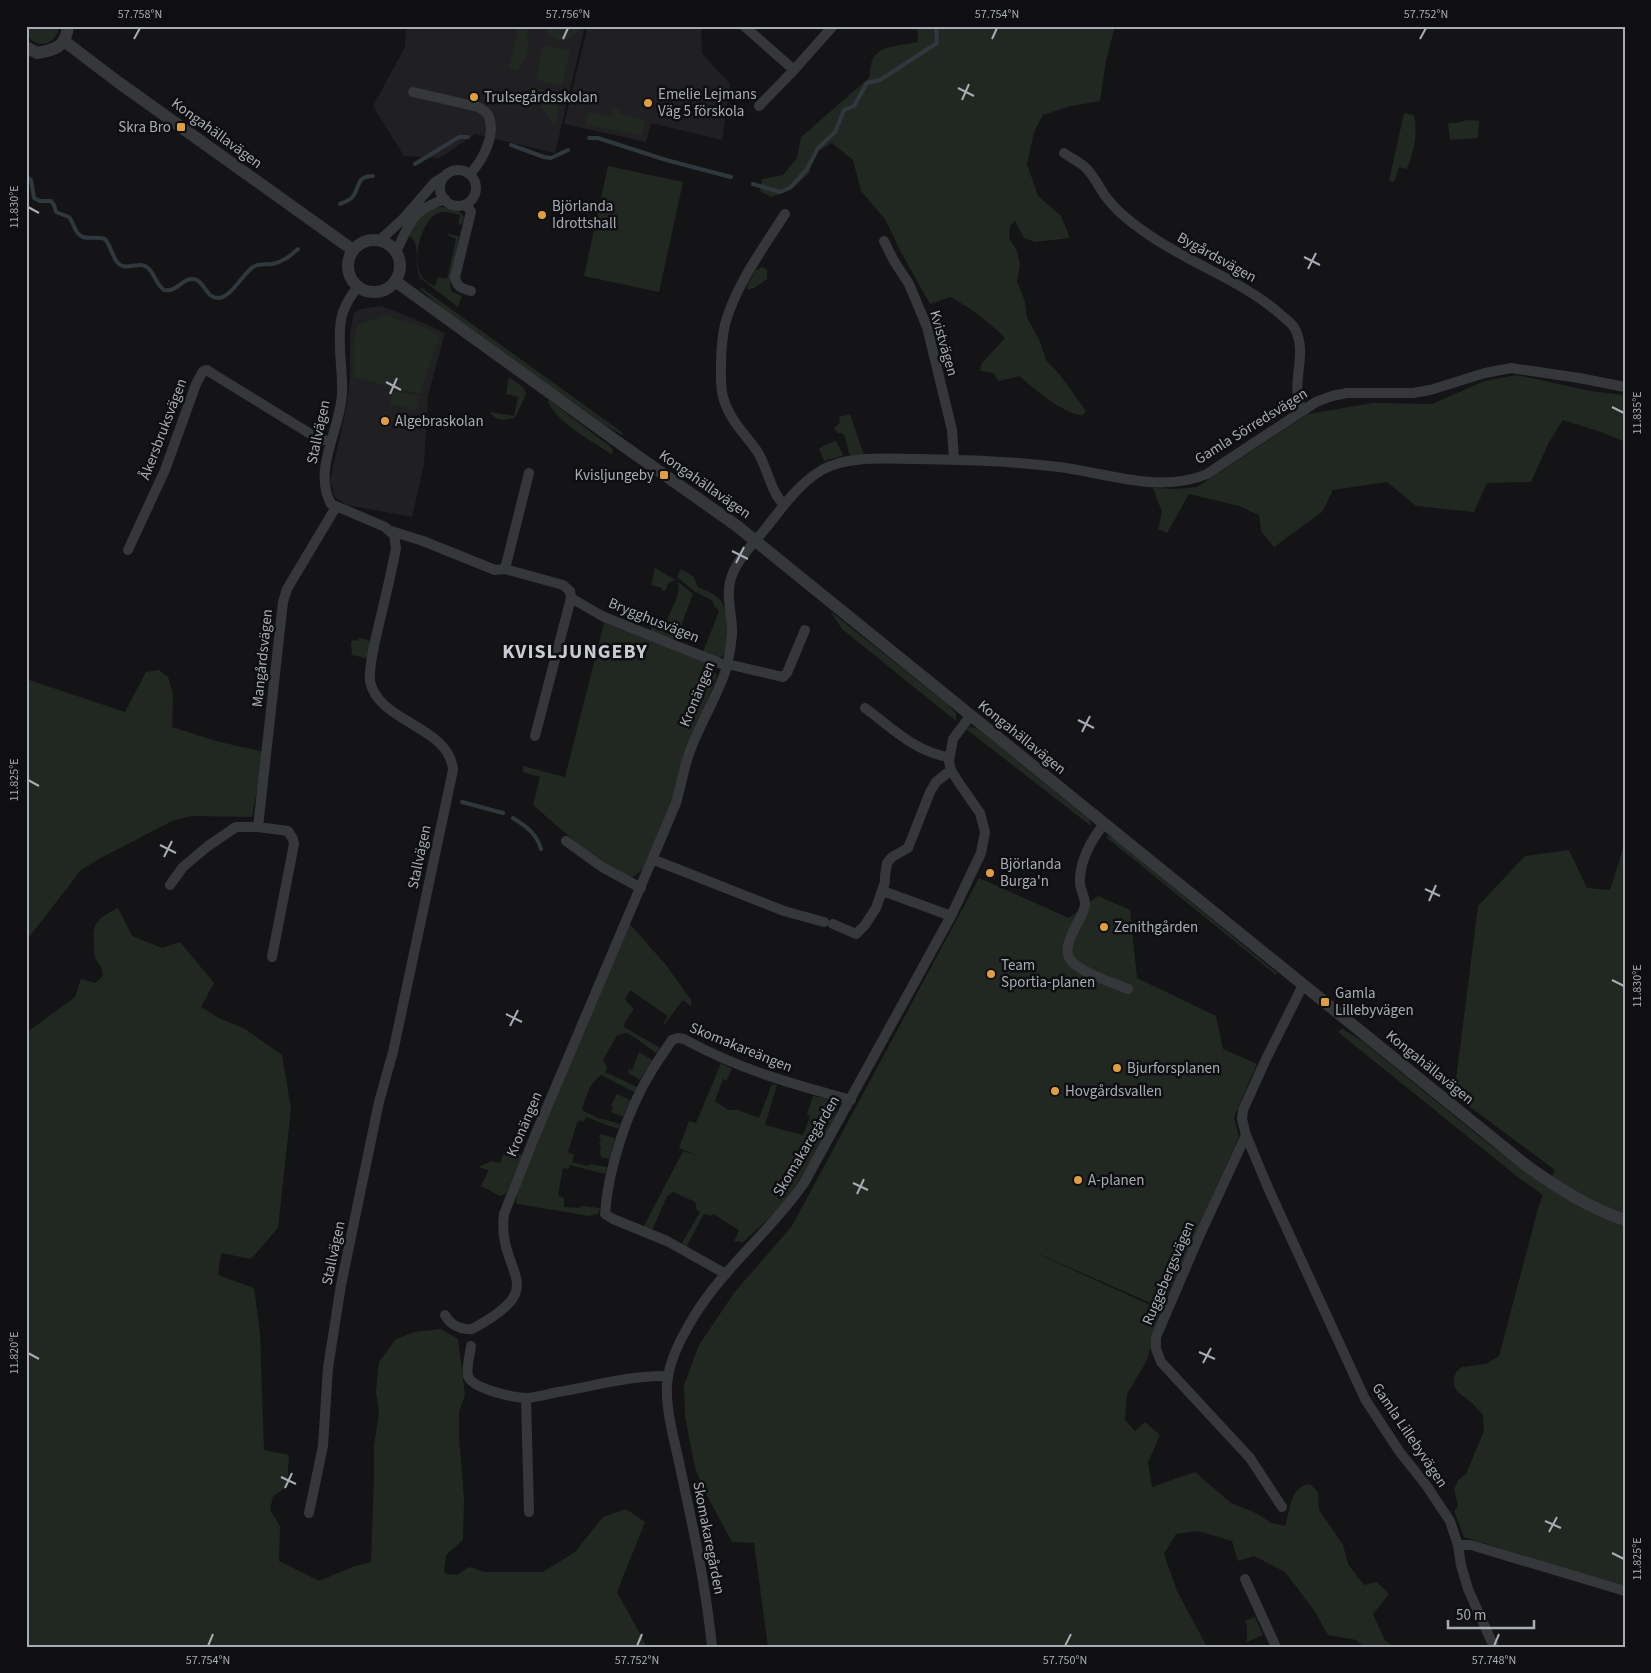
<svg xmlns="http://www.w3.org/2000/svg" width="1651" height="1673" font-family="'Source Sans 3',sans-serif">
	<rect width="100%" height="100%" fill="#141416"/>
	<!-- built -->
	<path fill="#202023" d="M406,26H585L555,153L475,134L440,158L404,156L373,106L405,47Z
		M588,26H701L702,53L730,84L722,140L651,123L646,142L564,124Z
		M381,306L403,314L445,333L428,396L424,465L412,517L347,505L335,497L330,481L346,410L350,379V333L354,313L361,309Z"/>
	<!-- green -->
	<path fill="#212821" d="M26,26H59V28C54,50 26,49 26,26Z
		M519,26H527C528,46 530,54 517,71L509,68Z
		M544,26H580C573,45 551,45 544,26Z
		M917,26H1115L1106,61L1100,101L1071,106L1043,115L1034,132L1027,164L1038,196L1061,216L1070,238L1035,242L1024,238L1015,221L1010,226L1009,238L1017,251L1020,265L1017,281L1025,302L1027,318L1039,339L1046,360L1060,375L1086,411L1083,415C1066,416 1032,388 1020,376L999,381L993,373L980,371L982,363L1005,338C988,321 971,308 950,297L930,304L901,252L885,219L861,191L853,160L832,143L815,153L809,173L791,190L771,197L760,191L762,179L783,175L797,158L801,137L869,78C870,73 870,66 872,61C878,44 903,46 918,42Z
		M543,45L570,51L562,86L536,80Z
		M537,88C556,92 562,109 554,125L529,90Z
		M613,108L619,109L618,114L645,120L642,134L640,135L585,124L589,112L611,117Z
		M1404,113L1414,115C1418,134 1414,151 1407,169L1399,167L1394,182L1389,181Z
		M1467,120L1479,121L1478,138L1450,140L1448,123H1456Z
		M608,166L683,182L659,292L584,276Z
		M440,207C449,208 459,208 464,217L462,224L458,225L460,215C454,214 447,211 441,212C420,217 409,267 425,280C427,283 432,284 435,286L438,277L447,279L456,239L447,235L448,234L459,236L450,285L452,292L462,296L458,307L420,278C413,263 422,243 409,236C416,221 423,210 440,207Z
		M762,267L767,270V279L754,288L748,290L747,286L755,271Z
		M422,288L623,433L622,435L605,425L444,310L420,289Z
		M384,315L419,325L440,335L420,394L354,377V342L357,325Z
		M1517,375L1590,391L1625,395V442L1601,432L1563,420L1549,442L1531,482L1487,483L1474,512L1416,506L1387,482L1333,490L1322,512L1274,547L1261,531L1259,515L1239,506L1189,494L1167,533L1158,529L1162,512L1153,488L1176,489L1197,487L1308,414L1373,403L1432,404L1484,381Z
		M509,377L524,388L526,394L517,414L514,418C504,420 496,422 490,412L514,416L518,397L506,394Z
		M393,391L419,396L416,410L390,404Z
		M549,400L612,448L613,452L611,454L608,452C590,440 555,421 548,401Z
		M850,414L864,455L850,456L845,437L842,433H838L834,428L840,423L839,417Z
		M836,441L843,454L842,456L824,461L819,449L823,446Z
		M655,568L676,580L668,583L666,590L662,591V588L651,585Z
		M681,569L693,576L698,587C707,591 715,594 721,601C728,608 731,652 721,657C716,660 708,654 703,652L719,611L714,606L713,601L694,591L677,577Z
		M678,582L693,594L681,626L667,621C671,608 681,596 678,582Z
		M830,611L947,704L956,713V721L842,629Z
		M654,620L680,629L675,641L650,632Z
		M604,623L703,661L717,675L673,801L646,867L633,877L616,873L586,851L533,805L540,777L523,772V766L565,777Z
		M359,638L368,640L372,643L369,659L352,655L351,643L353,640L358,641Z
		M159,670L168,677L173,693L172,727L220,742L264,752L252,817L191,816L172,821L97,860L81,870L26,941V679L125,712L146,672Z
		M971,727L978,729L1086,817L1090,820L1091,826L966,729Z
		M1108,836L1113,838L1277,973L1276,975L1106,837Z
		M1625,842V1587L1464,1537L1454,1511L1458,1506L1454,1489L1458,1480L1466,1474L1484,1431L1483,1415L1471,1402L1459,1393L1454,1386V1377L1457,1371L1462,1367L1486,1364L1499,1356L1539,1205L1543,1195L1519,1178L1338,1032L1340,1030L1343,1029L1362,1041L1490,1145L1547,1187L1555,1170L1454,1095L1478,906L1525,856L1569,850L1587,888L1610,890Z
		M979,878L1069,918L1098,896L1130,910L1137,978L1216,1016L1223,1049L1257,1064L1234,1117L1239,1137L1162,1308L1016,1244L1161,1310L1147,1360L1127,1394L1125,1420L1135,1431L1145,1422L1160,1435L1148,1462L1152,1487L1195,1472L1231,1503L1258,1514L1271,1523L1285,1526C1291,1509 1289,1487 1310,1484L1318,1492L1319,1510L1343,1545L1348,1564L1364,1585L1377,1582L1389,1594L1373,1614L1385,1641L1395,1647H1364L1356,1640L1328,1635L1314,1610L1285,1572L1254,1556L1238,1561L1232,1541L1198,1531L1176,1534L1164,1554L1177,1591L1207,1647H768L754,1543L732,1542L704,1490L695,1468L685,1417L684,1385L699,1345L734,1293L792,1226Z
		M118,908L132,936L162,948L180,942L214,983L201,1007L219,1018L245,1029L282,1055L291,1109L278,1228L251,1259L221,1253L218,1275L254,1288L260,1333L264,1450L289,1455L287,1487L273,1496L270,1510L280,1526L279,1561L319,1581L355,1566L371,1562L374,1478V1445L379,1414L376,1392L379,1362L396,1339L414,1332L441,1329L458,1339L465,1395L459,1412V1437L464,1498L463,1540L446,1555L444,1571L446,1574L457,1575L469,1567L485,1572H543L575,1552L603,1517L626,1509L645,1522L617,1592L647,1647H26V1033L75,997L81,979L95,983L103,976C102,965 99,966 95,957C94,954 94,949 94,945C91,922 99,918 118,908Z
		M628,922L666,965L691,1000V1006L683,1000L664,1025L663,1024L668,1016L630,990L625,1000L634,1009L625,1022L624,1027L660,1048L656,1053C646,1046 638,1039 627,1033L617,1035L603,1060L607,1067L605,1072L637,1087L634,1092L601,1075C589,1084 586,1096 582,1110L600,1119H603L620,1124L618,1129L586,1117L584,1122L580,1120L577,1123L568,1152L574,1155L572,1162L588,1166L590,1164L607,1167L605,1174L570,1165L569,1169L563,1168L558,1195L564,1198V1207L579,1208L581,1206L600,1208L598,1214L589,1216L518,1204L516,1203L518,1183Z
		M639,1052L652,1060L640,1080L628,1073L629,1069L632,1070Z
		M721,1063L732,1069L726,1081L723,1079L715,1101L728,1110H738L759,1118L772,1084L777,1085L765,1125L802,1135L804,1133L810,1116L807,1114L813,1096C823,1098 835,1097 838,1108C822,1143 803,1179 779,1208C768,1220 755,1231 743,1242L734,1241L739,1230L713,1214L711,1216L704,1214L686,1247L682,1243L700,1212L697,1210L695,1202L673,1192L667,1196L652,1230L643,1228L683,1151L699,1156L679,1148L689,1121L696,1123Z
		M617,1094L630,1100L623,1117L611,1112L613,1108L611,1106Z
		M600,1134L615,1138L609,1159L601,1157L600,1151L601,1146L599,1145L601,1139L599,1138Z
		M506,1148L522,1155L506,1194L500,1196L481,1186L489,1170L478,1167L492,1161L500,1163Z
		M1255,1617L1263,1635L1247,1642V1626L1245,1621Z"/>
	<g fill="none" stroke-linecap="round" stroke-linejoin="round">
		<!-- stream -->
		<path stroke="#2f383d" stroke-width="4" d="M589,138H598L666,160L731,177
			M511,145L544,157L551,158L568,150
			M415,164L459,137H468
			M26,177L31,180L34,198L40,201H51L54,205L56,212L69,217C73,222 74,228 77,232C83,242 96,235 105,239C111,246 112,257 118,263C126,272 139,260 148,268C155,274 155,283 164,290C178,292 181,279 192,279C205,279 205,299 219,298C232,296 243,274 253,267C258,263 266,265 272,264C283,262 290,256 298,249
			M753,184L780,192L791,187L807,169L818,148L835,132L844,110L854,106L867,83L880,80L937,43L936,26
			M340,204C345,202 351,200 354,195C360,184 358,176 373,176
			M462,802L503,813
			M513,818C526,826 537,834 541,849"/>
		<!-- minor -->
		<path stroke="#35373a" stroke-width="10" d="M744,26L794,70L833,26
			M413,92L478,107C482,109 487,112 489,117C496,136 482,161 470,174
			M759,106L794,70
			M1064,153C1071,158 1080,162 1086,168C1094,176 1099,187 1106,197C1115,209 1129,221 1142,230C1185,262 1238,278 1279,313C1284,318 1292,323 1295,329C1309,356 1288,385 1303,411
			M440 188a18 18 0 1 1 36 0a18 18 0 1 1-36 0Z
			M466,204L471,212L455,277C457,288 462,288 471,291
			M380,240L403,219L435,182L445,176
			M884,241L894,261L909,284L927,327L952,430L954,460
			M396,252C411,221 411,211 445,199
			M784,505C770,491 768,468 757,451C745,434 730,420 724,400C720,390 721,377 721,366C721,352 722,338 725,324C736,285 763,248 785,214
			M391,531L423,541L495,570L505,569L563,585L570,591L571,598L604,617L727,666
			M128,550L165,470L196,384L203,371L207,370L213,374L317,438L331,442
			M505,569L529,473
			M727,664L783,677L787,673L805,630
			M865,708C890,726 916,753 949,757
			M535,736L571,598
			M1104,824C1091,840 1079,862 1080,883C1080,890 1086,899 1085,905C1083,920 1060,944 1070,959C1080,973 1112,982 1128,989
			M566,841L602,867L641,888
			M652,859L784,911L824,922
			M170,885L183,867L208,846L236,827H258
			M883,891L951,916
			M833,924L856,934L865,925L876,908L885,882V876L887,863L892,857L908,848L930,792L936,782L951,770
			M272,957L294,844L293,839L288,831L258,827L283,602L287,589L336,507
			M1303,985L1266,1059L1243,1110L1242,1119L1246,1135L1269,1190L1365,1399L1399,1451L1426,1485L1450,1521L1458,1545L1461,1565L1468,1589L1494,1647
			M1246,1135L1198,1239L1156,1337V1349L1161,1362L1250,1458L1282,1507
			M726,1274L667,1241L613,1219L605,1214C608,1169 627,1111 651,1072C657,1061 665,1051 672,1040L678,1038L684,1039C738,1069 792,1084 851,1100
			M445,1315C450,1325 461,1330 472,1329C555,1285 496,1275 504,1214L534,1138L676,803C681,786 684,767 690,751C700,723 719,694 727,666C729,657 731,645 732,635C733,616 725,597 731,578C737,559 754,543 766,528C782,508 799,483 822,470C847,455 889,459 917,459C965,460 1012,461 1059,467C1107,473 1160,494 1207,474L1316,402L1332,396L1347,393H1413L1430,390L1485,373L1511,368L1579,378L1625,387
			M471,1346C470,1355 466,1368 468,1376C472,1389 515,1398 527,1398C537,1397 548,1394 558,1392C594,1386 631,1375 668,1376
			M526,1398L529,1512
			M309,1513L323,1446L328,1368L341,1285L379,1102L393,1052L453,770C450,726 378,723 370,681C369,670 372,657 374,646C381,614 390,581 396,548L394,535L385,527L331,504C312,469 341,429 342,393C343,369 337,343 341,320C343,307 351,296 358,286
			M1458,1545H1471L1625,1591
			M1245,1579L1276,1647
			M712,1647C706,1586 693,1527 680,1467C675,1442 663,1402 668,1377C671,1357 682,1336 693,1318C722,1269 771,1231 804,1183L951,916L981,853L985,832L980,813L959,783L951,770L949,762L953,739L971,715"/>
		<!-- tertiary -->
		<path stroke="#35373a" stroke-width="12" d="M64,41L118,82L353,250
			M26,47L37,53C55,50 66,47 68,26
			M348 266a26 26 0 1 1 52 0a26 26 0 1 1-52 0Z
			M395,281L615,440L737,526L1527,1166C1558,1188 1589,1208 1625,1220"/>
	</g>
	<!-- ticks -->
	<path fill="none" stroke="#a7acb5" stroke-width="2" d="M134,39L140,28M563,39L568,28M992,39L997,28M1420,39L1426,28M958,88L974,96M962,100L969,84M28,207L39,213M1304,257L1320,265M1308,269L1316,253M386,382L401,390M390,394L397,378M1612,407L1624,413M732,551L748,559M736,563L744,547M1078,720L1094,728M1082,732L1090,716M28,780L39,786M160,845L176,853M164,857L172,841M1425,889L1440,896M1429,901L1436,885M1612,980L1624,986M506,1014L522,1022M510,1026L518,1010M853,1183L868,1190M857,1194L864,1179M1199,1352L1215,1359M28,1353L39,1359M1203,1363L1211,1348M281,1477L296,1484M285,1488L292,1473M1545,1521L1561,1528M1549,1532L1557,1517M1612,1553L1624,1559M208,1646L213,1634M637,1646L642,1634M1065,1646L1071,1634M1494,1646L1499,1634"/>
	<!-- markers -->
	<g fill="#e09e42" stroke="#0f0f11" stroke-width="2">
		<circle cx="474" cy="97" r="5"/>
		<circle cx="648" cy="103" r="5"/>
		<rect x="176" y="122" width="10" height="10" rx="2.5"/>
		<circle cx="542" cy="215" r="5"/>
		<circle cx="385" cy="421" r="5"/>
		<rect x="659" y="470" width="10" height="10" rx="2.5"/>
		<circle cx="990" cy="873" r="5"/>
		<circle cx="1104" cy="927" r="5"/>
		<circle cx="991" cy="974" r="5"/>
		<rect x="1320" y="997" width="10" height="10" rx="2.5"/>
		<circle cx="1117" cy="1068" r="5"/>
		<circle cx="1055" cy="1091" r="5"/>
		<circle cx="1078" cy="1180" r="5"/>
	</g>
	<g text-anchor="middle" stroke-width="5" stroke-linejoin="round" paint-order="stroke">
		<!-- poi labels -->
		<g font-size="15" fill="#a7acb5" stroke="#0f0f11" text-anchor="start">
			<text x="658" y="99">Emelie Lejmans<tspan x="658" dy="17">Väg 5 förskola</tspan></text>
			<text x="484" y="102">Trulsegårdsskolan</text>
			<text x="171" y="132" text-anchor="end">Skra Bro</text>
			<text x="552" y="211">Björlanda<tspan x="552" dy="17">Idrottshall</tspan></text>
			<text x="395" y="426">Algebraskolan</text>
			<text x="654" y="480" text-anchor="end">Kvisljungeby</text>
			<text x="1000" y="869">Björlanda<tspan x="1000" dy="17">Burga'n</tspan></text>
			<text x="1114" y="932">Zenithgården</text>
			<text x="1001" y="970">Team<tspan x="1001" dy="17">Sportia-planen</tspan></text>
			<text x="1335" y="998">Gamla<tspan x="1335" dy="17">Lillebyvägen</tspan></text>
			<text x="1127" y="1073">Bjurforsplanen</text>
			<text x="1065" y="1096">Hovgårdsvallen</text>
			<text x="1088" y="1185">A-planen</text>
		</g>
		<!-- street labels -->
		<g font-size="15" fill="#a7acb5" stroke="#0f0f11">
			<text transform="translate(217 133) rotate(36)" y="5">Kongahällavägen</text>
			<text transform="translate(1217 257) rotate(29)" y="5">Bygårdsvägen</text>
			<text transform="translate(944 343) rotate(74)" y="5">Kvistvägen</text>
			<text transform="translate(1251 426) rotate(-32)" y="5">Gamla Sörredsvägen</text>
			<text transform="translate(163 429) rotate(-69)" y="5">Åkersbruksvägen</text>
			<text transform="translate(318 432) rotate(-78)" y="5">Stallvägen</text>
			<text transform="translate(705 484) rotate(35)" y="5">Kongahällavägen</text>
			<text transform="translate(654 620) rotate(22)" y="5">Brygghusvägen</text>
			<text transform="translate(262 658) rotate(-84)" y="5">Mangårdsvägen</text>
			<text transform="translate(697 694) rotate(-67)" y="5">Kronängen</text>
			<text transform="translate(1022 737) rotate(39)" y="5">Kongahällavägen</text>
			<text transform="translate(419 857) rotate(-78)" y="5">Stallvägen</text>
			<text transform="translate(741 1047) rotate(22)" y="5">Skomakareängen</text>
			<text transform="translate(1430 1067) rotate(39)" y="5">Kongahällavägen</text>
			<text transform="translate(524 1124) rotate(-67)" y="5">Kronängen</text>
			<text transform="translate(806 1146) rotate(-59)" y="5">Skomakaregården</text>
			<text transform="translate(333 1253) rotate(-78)" y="5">Stallvägen</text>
			<text transform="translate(1168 1273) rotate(-67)" y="5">Ruggebergsvägen</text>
			<text transform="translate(1410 1435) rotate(56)" y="5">Gamla Lillebyvägen</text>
			<text transform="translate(709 1538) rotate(79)" y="5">Skomakaregården</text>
		</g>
		<!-- district labels -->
		<g font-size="20" font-weight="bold" letter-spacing="1" fill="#c8cbd1" stroke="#0f0f11">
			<text x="575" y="658">KVISLJUNGEBY</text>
		</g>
	</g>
	<!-- border -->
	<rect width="1651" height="1673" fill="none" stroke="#0f0f11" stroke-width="55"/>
	<!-- scale -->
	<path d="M1448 1620v8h86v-8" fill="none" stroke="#a7acb5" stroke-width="2.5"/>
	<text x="1456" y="1620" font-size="15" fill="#a7acb5" stroke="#0f0f11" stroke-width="4" paint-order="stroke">50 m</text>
	<rect x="28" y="28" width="1596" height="1618" fill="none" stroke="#a7acb5" stroke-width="2"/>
	<g font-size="12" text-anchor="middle" fill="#a7acb5">
		<text x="140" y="18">57.758°N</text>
		<text x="568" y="18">57.756°N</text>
		<text x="997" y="18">57.754°N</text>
		<text x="1426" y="18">57.752°N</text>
		<text transform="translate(14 207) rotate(-90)" y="4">11.830°E</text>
		<text transform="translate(1637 413) rotate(-90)" y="4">11.835°E</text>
		<text transform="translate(14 780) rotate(-90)" y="4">11.825°E</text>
		<text transform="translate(1637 986) rotate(-90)" y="4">11.830°E</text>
		<text transform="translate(14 1353) rotate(-90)" y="4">11.820°E</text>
		<text transform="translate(1637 1559) rotate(-90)" y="4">11.825°E</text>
		<text x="208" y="1664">57.754°N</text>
		<text x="637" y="1664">57.752°N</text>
		<text x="1065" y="1664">57.750°N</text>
		<text x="1494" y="1664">57.748°N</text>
	</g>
</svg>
